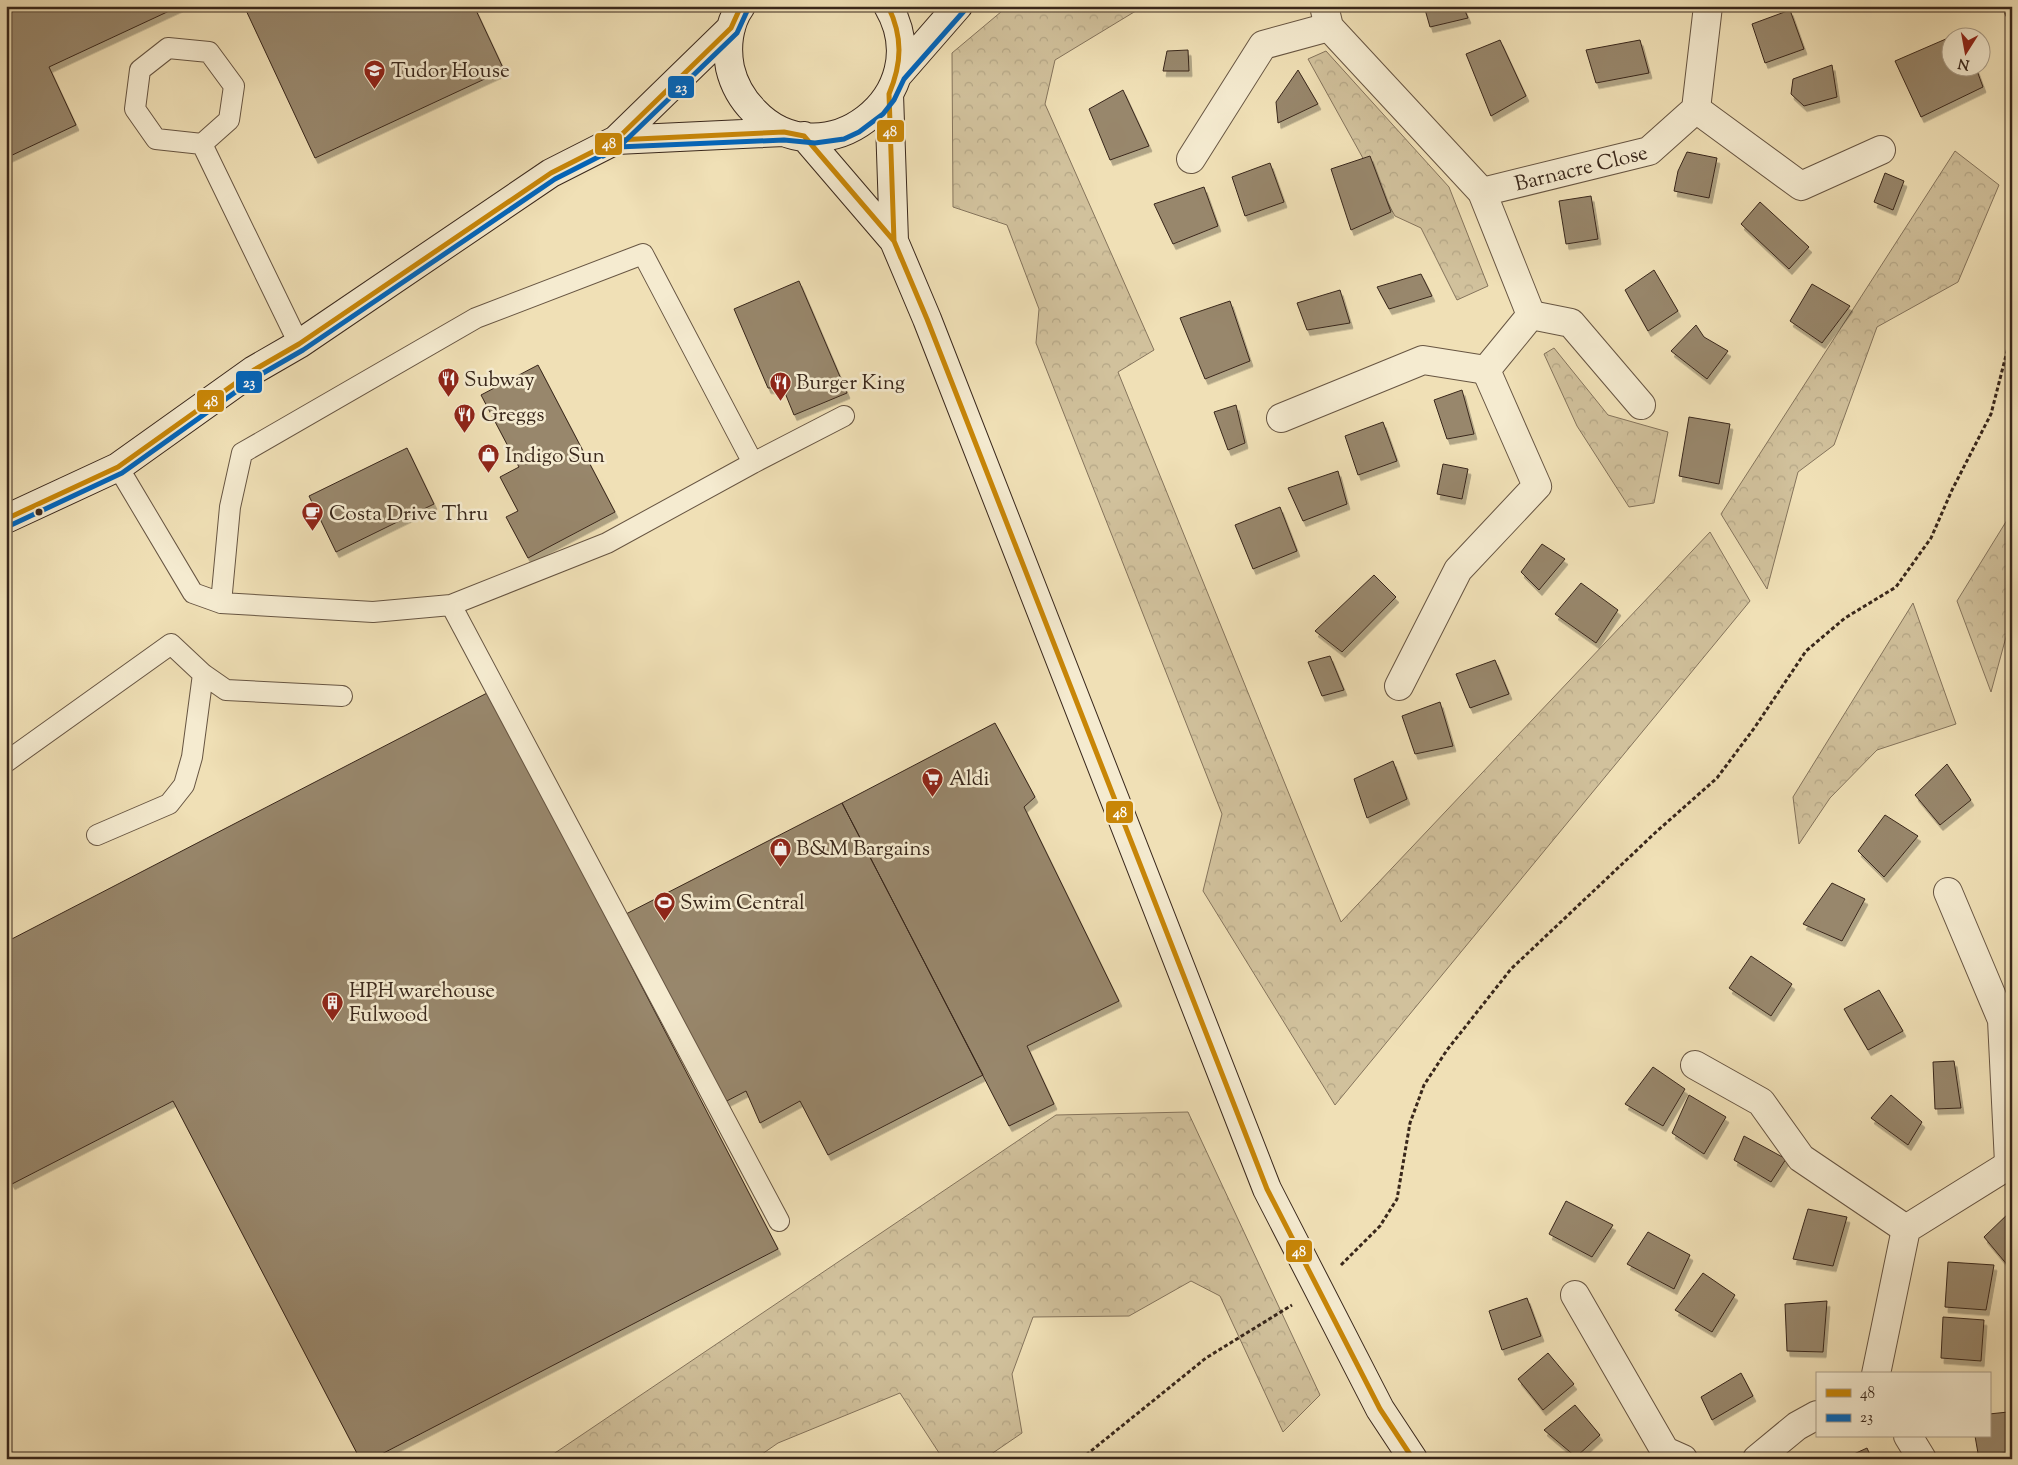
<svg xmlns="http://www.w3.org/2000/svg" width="2018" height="1465" font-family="'Sorts Mill Goudy',serif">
	<defs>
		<pattern id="forest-crowns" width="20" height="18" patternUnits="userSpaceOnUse" patternTransform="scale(1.25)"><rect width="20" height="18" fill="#d1c19c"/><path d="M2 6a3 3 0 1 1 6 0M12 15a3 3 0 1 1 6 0" fill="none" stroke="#b4a686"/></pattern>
		<filter id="shadow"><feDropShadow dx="3" dy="5.5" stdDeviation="0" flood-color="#0004"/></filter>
	</defs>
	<rect width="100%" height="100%" fill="#f0e0b6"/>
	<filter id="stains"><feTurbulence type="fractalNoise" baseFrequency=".004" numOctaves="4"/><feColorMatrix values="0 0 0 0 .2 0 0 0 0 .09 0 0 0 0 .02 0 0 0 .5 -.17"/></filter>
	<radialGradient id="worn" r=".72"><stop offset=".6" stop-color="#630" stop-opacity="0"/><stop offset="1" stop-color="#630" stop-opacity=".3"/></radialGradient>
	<!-- forest -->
	<path fill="url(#forest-crowns)" stroke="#85745c" d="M1008,6H1144L1055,60L1045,104L1154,350L1118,372L1341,922L1710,532L1750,601L1335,1105L1203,891L1222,814L1036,343L1039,309L1007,225L953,207L952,53Z
		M1326,51L1449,187L1488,286L1457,300L1421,228L1395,216L1308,59Z
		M1955,151L1999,185L1958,282L1877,327L1834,445L1798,472L1767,589L1721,514Z
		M1554,348L1608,415L1668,432L1654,503L1629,507L1577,426L1544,354Z
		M2012,512V615L1991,692L1957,601Z
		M1913,603L1956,724L1877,750L1830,798L1799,844L1793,797Z
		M1188,1112L1320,1395L1283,1432L1220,1296L1191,1281L1129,1316L1033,1317L1012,1374L1022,1433L984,1459H943L900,1393L778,1443L755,1459H546L1056,1115Z"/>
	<!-- building -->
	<path fill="#98876c" stroke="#39271b" filter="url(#shadow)" d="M19,6H180L49,67L76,125L6,158V12Z
		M244,6H474L504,70L315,158Z
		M1424,6H1463L1468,18L1430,27Z
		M1790,10L1804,49L1765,63L1752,24Z
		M1962,32L1965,38H1950V68H1976L1983,87L1921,117L1895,61Z
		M1500,40L1526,96L1491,116L1466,54Z
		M1640,40L1649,73L1596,83L1586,50Z
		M1188,50L1189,71H1163L1167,51Z
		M1832,65L1837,97L1804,106L1791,94L1793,79Z
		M1298,70L1318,104L1278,123L1276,102Z
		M1123,90L1149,146L1110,160L1089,109Z
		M1687,152L1717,158L1709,198L1674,191L1678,171Z
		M1370,156L1391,212L1351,230L1331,169Z
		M1270,163L1284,202L1245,216L1232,177Z
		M1885,173L1904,181L1893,210L1874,202Z
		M1204,187L1218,226L1173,244L1154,204Z
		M1591,196L1598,239L1566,244L1559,201Z
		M1760,202L1809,247L1789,269L1741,224Z
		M1654,270L1678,311L1648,331L1625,290Z
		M1421,274L1432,296L1389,309L1377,287Z
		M799,281L847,393L794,415L783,388H768L734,309Z
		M1812,284L1850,306L1822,343L1790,321Z
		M1340,290L1350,323L1307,330L1297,303Z
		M1230,301L1250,361L1205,379L1180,318Z
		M1696,325L1704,337L1728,351L1707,379L1671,351Z
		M538,365L615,512L528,558L506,517L518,511L500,477L519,467L481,395Z
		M1462,390L1474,434L1447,439L1434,400Z
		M1236,405L1245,443L1228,450L1214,412Z
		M1689,417L1730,424L1719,484L1679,476Z
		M1383,422L1397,461L1358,475L1345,436Z
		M407,448L434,504L336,552L309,496Z
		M1443,464L1468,469L1462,499L1437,494Z
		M1338,471L1347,504L1303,521L1288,488Z
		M1280,507L1297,551L1253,569L1235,525Z
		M1542,544L1565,559L1539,590L1521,572Z
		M1374,575L1396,597L1342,652L1315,631Z
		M1581,583L1618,610L1596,643L1555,614Z
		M1330,656L1344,690L1322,696L1308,662Z
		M1495,660L1509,694L1470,708L1456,674Z
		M489,692L778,1249L372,1459H360L173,1101L12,1184L6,1174V942Z
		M1440,702L1453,746L1415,754L1402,716Z
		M995,723L1035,797L1024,807L1119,1001L1027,1046L1054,1104L1009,1126L842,803Z
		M1393,761L1407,799L1367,818L1354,779Z
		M1947,764L1971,800L1940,825L1915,795Z
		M842,803L983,1075L828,1155L800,1101L760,1123L746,1091L721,1104L624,915Z
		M1885,815L1918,836L1884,877L1858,851Z
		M1832,883L1865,899L1842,941L1803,924Z
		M1751,956L1792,984L1771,1016L1729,988Z
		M1879,990L1903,1031L1868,1050L1844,1009Z
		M1954,1061L1961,1108L1935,1109L1933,1062Z
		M1653,1067L1685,1089L1663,1126L1625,1104Z
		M1689,1095L1726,1117L1704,1154L1672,1133Z
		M1891,1095L1922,1122L1908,1145L1871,1118Z
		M1744,1136L1786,1159L1771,1182L1734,1160Z
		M1566,1201L1613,1225L1592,1257L1549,1234Z
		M1808,1209L1847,1217L1833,1266L1793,1259Z
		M2012,1210V1265L2009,1267L1984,1237Z
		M1648,1232L1690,1255L1674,1289L1627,1264Z
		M1948,1262L1994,1265L1986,1310L1945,1307Z
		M1703,1273L1735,1295L1712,1332L1675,1310Z
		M1527,1298L1541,1336L1502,1350L1489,1311Z
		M1827,1301L1823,1352L1787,1351L1785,1304Z
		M1943,1317L1984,1320L1981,1361L1941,1358Z
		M1548,1353L1574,1384L1543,1410L1518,1379Z
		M1741,1373L1753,1396L1712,1420L1701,1397Z
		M1575,1405L1600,1435L1576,1457L1544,1430Z
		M2008,1412L2012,1427V1451L1979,1459L1975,1436H1989V1414Z
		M1867,1448L1872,1459H1843Z"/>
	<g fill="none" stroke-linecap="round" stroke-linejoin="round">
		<defs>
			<path id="lane" d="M202,144L156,139L135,109L140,70L168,48L209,52L234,86L229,120L202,144L299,344
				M118,467L193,593L221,603L373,612L451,605L607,543L753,463L844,416
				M221,603L230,507L242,453L476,318L643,254L753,463
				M451,605L779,1221
				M6,762L171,644L203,674L226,690L342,696
				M97,835L169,804L184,785L192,757L203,674"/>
			<g id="street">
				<path d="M1324,6L1329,27L1482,192L1531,315L1486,370L1537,486L1458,570L1399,686"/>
				<path d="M1696,109L1801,186L1881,150"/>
				<path d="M1191,159L1263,45L1329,27"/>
				<path id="s1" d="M1482,192L1649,151L1696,109L1708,6"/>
				<path d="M1531,315L1571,323L1641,405"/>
				<path d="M1281,418L1423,360L1486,370"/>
				<path d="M1948,892L2002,1020L2009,1163"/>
				<path d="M1695,1065L1761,1102L1801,1158L1906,1229"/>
				<path d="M1575,1295L1665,1451L1683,1459"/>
				<path d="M1876,1374L1906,1229L2012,1163"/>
				<path d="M1908,1436L1922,1459"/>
				<path d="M1757,1459L1797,1426L1817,1415"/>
			</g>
			<path id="secondary" d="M741,6C728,24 726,48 730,68C734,85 742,99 754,111C822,183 940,95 888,6
				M897,76L958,6
				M889,94L894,241
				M804,136L894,241L927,319L1267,1189L1380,1409L1413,1459
				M616,140L784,132
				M6,519L118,467L254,370L299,344L551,173L616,140L731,28"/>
		</defs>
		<!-- lane casing -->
		<use href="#lane" stroke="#675542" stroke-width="22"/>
		<!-- street casing -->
		<use href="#street" stroke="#675542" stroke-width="30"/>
		<!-- secondary casing -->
		<use href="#secondary" stroke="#39271b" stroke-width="30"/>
		<!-- path -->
		<path stroke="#39271b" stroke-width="3" stroke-dasharray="4 2.5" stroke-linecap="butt" d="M2004,6L2012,35
			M1341,1265L1380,1226L1397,1199L1410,1123L1424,1085L1447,1050L1511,969L1656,832L1717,778L1755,727L1806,651L1845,618L1896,587L1931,538L1952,490L1991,414L2012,332
			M1081,1459L1206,1358L1292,1305"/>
		<!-- lane -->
		<use href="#lane" stroke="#f5ebd0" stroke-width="20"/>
		<!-- street -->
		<use href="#street" stroke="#f5ebd0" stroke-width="28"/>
		<!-- secondary -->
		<use href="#secondary" stroke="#f5ebd0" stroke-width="28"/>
		<defs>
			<path id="bus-1" d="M888,6C903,37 902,63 889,94L894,241L901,258
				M599,149L616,140L731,28L741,6
				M6,519L118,467L254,370L299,344L551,173L616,140L784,132L804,136L894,241L927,319L1267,1189L1380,1409L1413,1459"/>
			<path id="bus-2" d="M603,156L621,145L737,33L748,9
				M9,526L122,473L258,376L303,350L555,179L618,147L784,140L815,143L844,139L859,132L883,114L894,100L904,79L911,71L964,11"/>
		</defs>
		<!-- bus-1 casing -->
		<use href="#bus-1" stroke="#f5ebd0" stroke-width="9"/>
		<!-- bus-2 casing -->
		<use href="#bus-2" stroke="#f5ebd0" stroke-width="9"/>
		<!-- bus-1 -->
		<use href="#bus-1" stroke="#c88607" stroke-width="5"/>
		<!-- bus-2 -->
		<use href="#bus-2" stroke="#0065bd" stroke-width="5"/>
	</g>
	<!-- icons -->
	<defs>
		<symbol id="school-pin" viewBox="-11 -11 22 30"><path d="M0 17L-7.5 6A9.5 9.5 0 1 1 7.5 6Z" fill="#8f2418" stroke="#f5ebd0"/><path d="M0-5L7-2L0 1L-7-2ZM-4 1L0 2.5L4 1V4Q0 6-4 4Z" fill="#fff"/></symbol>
		<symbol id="restaurant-pin" viewBox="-11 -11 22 30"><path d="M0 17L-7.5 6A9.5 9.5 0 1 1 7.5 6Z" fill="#8f2418" stroke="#f5ebd0"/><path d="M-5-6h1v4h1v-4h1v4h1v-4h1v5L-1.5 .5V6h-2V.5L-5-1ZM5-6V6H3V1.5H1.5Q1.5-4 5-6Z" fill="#fff"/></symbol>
		<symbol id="shop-pin" viewBox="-11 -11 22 30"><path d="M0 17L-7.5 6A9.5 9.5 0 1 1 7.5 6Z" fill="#8f2418" stroke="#f5ebd0"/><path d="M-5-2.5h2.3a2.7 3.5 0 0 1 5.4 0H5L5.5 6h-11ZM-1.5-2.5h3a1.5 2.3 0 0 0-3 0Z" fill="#fff"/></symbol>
		<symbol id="cafe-pin" viewBox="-11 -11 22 30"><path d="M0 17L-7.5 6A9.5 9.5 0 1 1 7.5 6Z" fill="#8f2418" stroke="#f5ebd0"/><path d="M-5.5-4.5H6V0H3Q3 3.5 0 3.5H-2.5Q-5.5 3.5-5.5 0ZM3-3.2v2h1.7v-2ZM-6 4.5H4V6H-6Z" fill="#fff"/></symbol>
		<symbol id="supermarket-pin" viewBox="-11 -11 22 30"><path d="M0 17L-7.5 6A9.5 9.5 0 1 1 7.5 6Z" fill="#8f2418" stroke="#f5ebd0"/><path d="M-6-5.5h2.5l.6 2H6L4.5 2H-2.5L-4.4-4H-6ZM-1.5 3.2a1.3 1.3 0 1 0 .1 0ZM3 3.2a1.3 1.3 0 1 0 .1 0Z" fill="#fff"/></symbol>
		<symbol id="stadium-pin" viewBox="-11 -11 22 30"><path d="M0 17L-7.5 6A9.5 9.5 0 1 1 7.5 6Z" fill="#8f2418" stroke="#f5ebd0"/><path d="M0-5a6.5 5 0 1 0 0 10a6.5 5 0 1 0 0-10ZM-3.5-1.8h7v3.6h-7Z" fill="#fff"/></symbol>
		<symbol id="building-pin" viewBox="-11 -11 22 30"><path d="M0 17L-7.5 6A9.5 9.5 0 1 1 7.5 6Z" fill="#8f2418" stroke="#f5ebd0"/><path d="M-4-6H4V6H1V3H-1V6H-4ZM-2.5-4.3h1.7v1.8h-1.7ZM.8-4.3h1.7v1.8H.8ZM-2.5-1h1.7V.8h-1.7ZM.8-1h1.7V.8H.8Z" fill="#fff"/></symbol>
	</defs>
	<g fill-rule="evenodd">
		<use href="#school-pin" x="362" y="58" width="25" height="34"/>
		<use href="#restaurant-pin" x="436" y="366" width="25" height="34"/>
		<use href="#restaurant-pin" x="768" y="370" width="25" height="34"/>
		<use href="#restaurant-pin" x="452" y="402" width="25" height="34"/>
		<use href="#shop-pin" x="476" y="442" width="25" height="34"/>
		<use href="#cafe-pin" x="300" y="500" width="25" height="34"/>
		<use href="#supermarket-pin" x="920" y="766" width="25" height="34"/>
		<use href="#shop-pin" x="768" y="836" width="25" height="34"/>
		<use href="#stadium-pin" x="652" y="890" width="25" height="34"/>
		<use href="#building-pin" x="320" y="990" width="25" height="34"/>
	</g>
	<!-- markers -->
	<circle fill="#39271b" stroke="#f5ebd0" stroke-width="2" cx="39" cy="512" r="4.5"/>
	<g text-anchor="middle" stroke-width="5" stroke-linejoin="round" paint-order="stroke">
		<!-- poi labels -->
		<g font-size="21" fill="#39271b" stroke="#f5ebd0" text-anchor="start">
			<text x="391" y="77">Tudor House</text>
			<text x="464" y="386">Subway</text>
			<text x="796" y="389">Burger King</text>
			<text x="481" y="421">Greggs</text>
			<text x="505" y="462">Indigo Sun</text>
			<text x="329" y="520">Costa Drive Thru</text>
			<text x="949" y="785">Aldi</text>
			<text x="796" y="855">B&amp;M Bargains</text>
			<text x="680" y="909">Swim Central</text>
			<text x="349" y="997">HPH warehouse<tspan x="349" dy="24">Fulwood</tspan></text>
		</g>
		<!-- street labels -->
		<g font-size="21" fill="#39271b" stroke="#f5ebd0">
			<text dy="7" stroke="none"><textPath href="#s1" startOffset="102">Barnacre Close</textPath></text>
		</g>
	</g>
	<g stroke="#f5ebd0" stroke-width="2">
		<rect x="667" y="75" width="28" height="24" rx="5" fill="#0065bd"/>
		<rect x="876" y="119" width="29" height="24" rx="5" fill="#c88607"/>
		<rect x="594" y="132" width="29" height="24" rx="5" fill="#c88607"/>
		<rect x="235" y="370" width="28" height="24" rx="5" fill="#0065bd"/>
		<rect x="196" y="389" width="29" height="24" rx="5" fill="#c88607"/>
		<rect x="1105" y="800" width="29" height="24" rx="5" fill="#c88607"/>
		<rect x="1285" y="1239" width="28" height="24" rx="5" fill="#c88607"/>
	</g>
	<g font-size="14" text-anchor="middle" font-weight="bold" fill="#fff">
		<text x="681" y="92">23</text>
		<text x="890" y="136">48</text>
		<text x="609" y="148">48</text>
		<text x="249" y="387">23</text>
		<text x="211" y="406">48</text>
		<text x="1120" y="817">48</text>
		<text x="1299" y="1256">48</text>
	</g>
	<!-- margin -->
	<rect width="2018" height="1465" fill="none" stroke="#f0e0b6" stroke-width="25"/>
	<rect x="8" y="8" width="2003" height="1450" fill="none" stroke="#39271b" stroke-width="2.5"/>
	<rect x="12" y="12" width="1993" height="1440" fill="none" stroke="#39271b"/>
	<!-- legend -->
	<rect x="1816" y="1372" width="175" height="65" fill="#f5ebd0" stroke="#aa9d88"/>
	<rect x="1826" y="1389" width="25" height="8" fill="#c88607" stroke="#aa9d88"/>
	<text x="1860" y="1398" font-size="15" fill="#39271b">48</text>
	<rect x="1826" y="1414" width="25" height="8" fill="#0065bd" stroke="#aa9d88"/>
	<text x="1860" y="1422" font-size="15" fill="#39271b">23</text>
	<!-- north arrow -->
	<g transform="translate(1966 52) rotate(191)"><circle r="24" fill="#f5ebd0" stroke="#aa9d88"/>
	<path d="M0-4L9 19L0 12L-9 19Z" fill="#8f2418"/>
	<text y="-8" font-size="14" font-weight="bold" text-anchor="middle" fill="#39271b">N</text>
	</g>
	<rect width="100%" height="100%" filter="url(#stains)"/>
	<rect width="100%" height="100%" fill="url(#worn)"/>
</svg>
